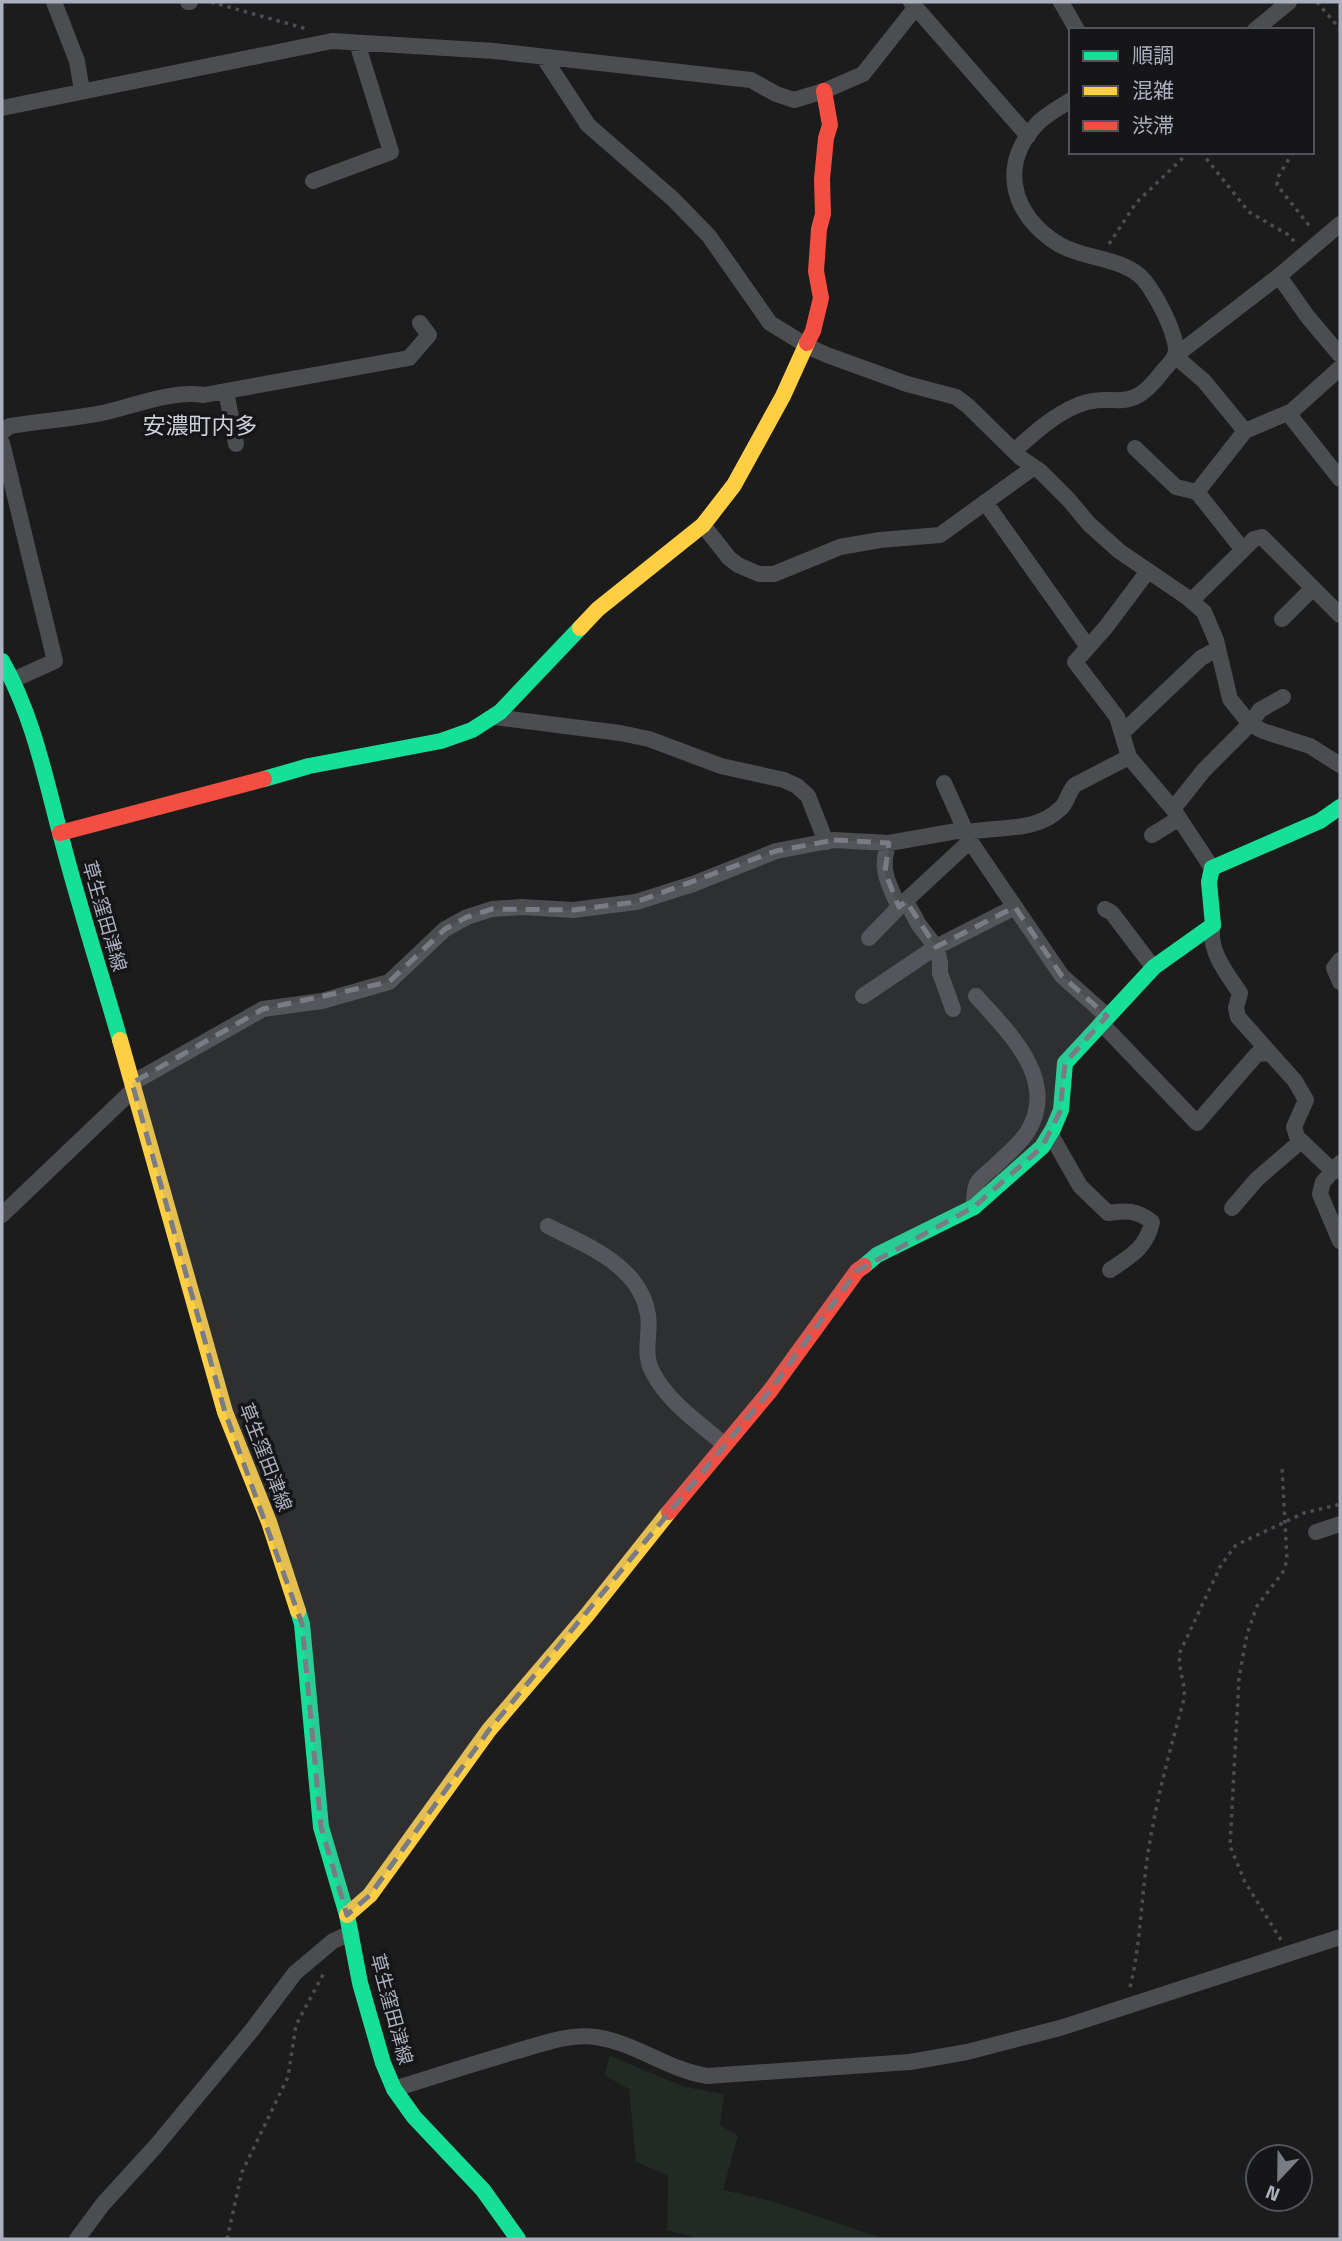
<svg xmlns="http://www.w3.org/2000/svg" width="1342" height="2241" font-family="'Titillium Web','Noto Sans JP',sans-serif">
	<rect width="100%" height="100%" fill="#1c1c1c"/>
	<!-- green -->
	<path fill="#212a23" d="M610,2056L685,2087L724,2094L720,2125L738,2136L723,2190L772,2201L884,2239H701L667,2230L668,2176L636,2162L629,2089L604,2075Z"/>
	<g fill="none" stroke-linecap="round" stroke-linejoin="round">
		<!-- path -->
		<path stroke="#4d4d51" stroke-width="3.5" stroke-dasharray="3.5 5" stroke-linecap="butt" d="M211,2L307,29
			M1317,2L1340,29
			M1312,111V113
			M1201,152L1249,212L1287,234L1295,242
			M1293,152L1278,177L1277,185L1311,228
			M1109,244L1136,203L1189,152
			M1281,1940L1245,1882L1230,1846L1239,1678L1247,1634L1257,1606L1283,1572L1287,1560L1282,1467
			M1130,1987C1141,1943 1141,1898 1148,1853C1156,1801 1170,1750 1184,1699C1186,1682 1177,1669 1180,1652L1221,1565L1236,1545L1304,1513L1337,1505L1340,1499
			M227,2239L242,2172L288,2077L296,2025L325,1971"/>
		<!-- street -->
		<path stroke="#4c4d50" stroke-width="16" d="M54,2L77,61L82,91
			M188,2H190
			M911,2L1028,136
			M1061,2L1077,30
			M1255,30L1289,2
			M544,58L588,125L673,199L709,236L770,323L809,347L827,355L907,384L956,397L968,406L1021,458L1040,471L1069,500L1089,524L1119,551L1188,598L1204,612L1216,640L1230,699L1250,724L1263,731L1310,746L1340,765
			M2,108L332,41L494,51L751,80L776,94L794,100L824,91L863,74L916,7
			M313,181L391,152L357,43
			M1279,276L1307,316L1340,355
			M226,391L236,444
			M1288,413L1340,479
			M1245,431L1204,381L1175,356L1279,276L1340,224
			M2,432L10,426C40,421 72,419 102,413C135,406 170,390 204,395L409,358L429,335L420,323
			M2,443L55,661L13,680
			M1135,448L1176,487L1197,492
			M1014,451C1034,433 1052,416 1078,405C1116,390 1128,418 1162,372C1166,367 1173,361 1175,355C1181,340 1152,285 1139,275C1116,257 1085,259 1060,245C1011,216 997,163 1040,121C1049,113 1060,107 1071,100
			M985,502L1088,647
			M703,525L729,558L738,565L759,574H774L840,547L880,540L940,535L1034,467
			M1243,550L1197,492L1245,431L1292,411L1340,368
			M1148,571L1106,627L1075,662L1117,717L1129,757L1173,809L1212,868
			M1191,601L1254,539L1262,537L1340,615
			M1282,619L1313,588
			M494,717L620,733L649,739L721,766L784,780L797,786L808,796L826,842
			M1122,733L1201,658L1217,649
			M944,783L970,841L1062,976L1107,1016
			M1173,809L1204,770L1250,724L1260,710L1283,697
			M1152,835L1178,819
			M889,843C879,868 888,883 899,907
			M906,901L919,925L936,947L940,962V973L953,1009
			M1105,909L1112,913L1153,967
			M1213,925C1207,949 1227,974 1240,993L1236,1008L1238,1017L1295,1081L1306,1100L1294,1127L1297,1137L1334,1172
			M869,938L899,907L970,841
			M1340,960L1334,968L1340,982
			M863,996L936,947L1015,907
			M1101,1023L1197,1123L1257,1054L1270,1053
			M132,1083L263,1009L322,1001L389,982L445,929L467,917L492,909L522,907L573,910L636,902L693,884L776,851L834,840L889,843L957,831C967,832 974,831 984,830C1011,827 1040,829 1061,808C1068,801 1068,792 1075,785L1129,757
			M1051,1135L1080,1186L1108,1213C1126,1210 1137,1210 1152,1222C1147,1247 1131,1256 1110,1270
			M1340,1163L1323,1182L1320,1194L1340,1241
			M974,1207C974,1176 979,1182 998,1163C1008,1153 1021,1143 1028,1131C1059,1079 1008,1032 976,996
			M1232,1208L1257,1179L1301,1141
			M2,1215L134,1089
			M548,1226C587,1246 640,1265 648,1315C651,1335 642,1353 653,1373C669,1403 699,1423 725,1445
			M1316,1532L1340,1524
			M394,2089C435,2076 476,2063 517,2051C542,2044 570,2033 596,2037C636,2043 668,2070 707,2076L910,2062L967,2052L1060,2028L1340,1937
			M77,2239L103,2204L155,2147L252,2030L295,1973L333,1941L351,1933"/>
		<!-- fast -->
		<path stroke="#16e098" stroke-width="16" d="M2,661C34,717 46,782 63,844C80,909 101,974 120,1040
			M264,779L309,766L441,741L472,730L500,712L580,628
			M864,1266L877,1255L974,1207L1042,1147L1053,1129L1061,1110L1065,1063L1154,967L1213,925L1209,882L1212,868L1320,821L1340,807
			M298,1611L302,1624L321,1827L347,1915L360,1983L383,2063L394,2089L414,2117L483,2190L518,2239"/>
		<!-- slow -->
		<path stroke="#ffcf43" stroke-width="16" d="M580,628L598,609L703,525L734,485L783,396L807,343
			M120,1040L225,1412L269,1522L298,1611
			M347,1915L370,1895L489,1730L587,1615L669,1512"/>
		<!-- jam -->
		<path stroke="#f24e42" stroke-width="16" d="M807,343L813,331L821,298L816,271L819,229L823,214L822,179L826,138L830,125L824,91
			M60,833L264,779
			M669,1512L770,1391L857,1271L864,1266"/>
	</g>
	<!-- marked area -->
	<path fill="#7a7c85" fill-opacity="0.2" stroke="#7a7c85" stroke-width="5" stroke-dasharray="14 9" stroke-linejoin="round" d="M834,840L889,843L885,872L899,907L906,901L936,947L1015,907L1062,976L1107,1016L1065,1063L1060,1112L1042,1147L974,1207L857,1271L770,1391L489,1730L370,1895L347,1915L321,1827L302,1624L225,1412L132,1083L263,1009L389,982L445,929L467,917L492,909L573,910L636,902L776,851Z"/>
	<g text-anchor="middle" stroke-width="7" stroke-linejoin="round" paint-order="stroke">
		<!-- street labels -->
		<g font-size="19" fill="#acb0be" stroke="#161619">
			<text transform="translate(105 916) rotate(74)" y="7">草生窪田津線</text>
			<text transform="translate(266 1457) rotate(69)" y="7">草生窪田津線</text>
			<text transform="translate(392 2009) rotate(75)" y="7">草生窪田津線</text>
		</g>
		<!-- quarter labels -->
		<g font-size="23" fill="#ced0d9" stroke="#161619">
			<text x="200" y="434">安濃町内多</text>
		</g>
	</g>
	<!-- border -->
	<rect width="1342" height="2241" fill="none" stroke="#acb0be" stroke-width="7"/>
	<!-- legend -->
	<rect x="1069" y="28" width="245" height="126" fill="#161619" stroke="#52545b" stroke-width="2"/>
	<rect x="1083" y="51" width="35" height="10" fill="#16e098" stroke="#52545b" stroke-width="2"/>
	<text x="1132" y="63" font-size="21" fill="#acb0be">順調</text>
	<rect x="1083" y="86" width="35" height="10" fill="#ffcf43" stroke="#52545b" stroke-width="2"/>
	<text x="1132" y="98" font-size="21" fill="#acb0be">混雑</text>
	<rect x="1083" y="121" width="35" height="10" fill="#f24e42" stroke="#52545b" stroke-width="2"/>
	<text x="1132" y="133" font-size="21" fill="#acb0be">渋滞</text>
	<!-- north arrow -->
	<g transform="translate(1279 2178) rotate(202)"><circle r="33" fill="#161619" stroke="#52545b" stroke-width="2"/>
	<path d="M0-5L12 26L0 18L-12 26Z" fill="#7a7c85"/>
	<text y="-10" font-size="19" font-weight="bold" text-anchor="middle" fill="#acb0be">N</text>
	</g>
</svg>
